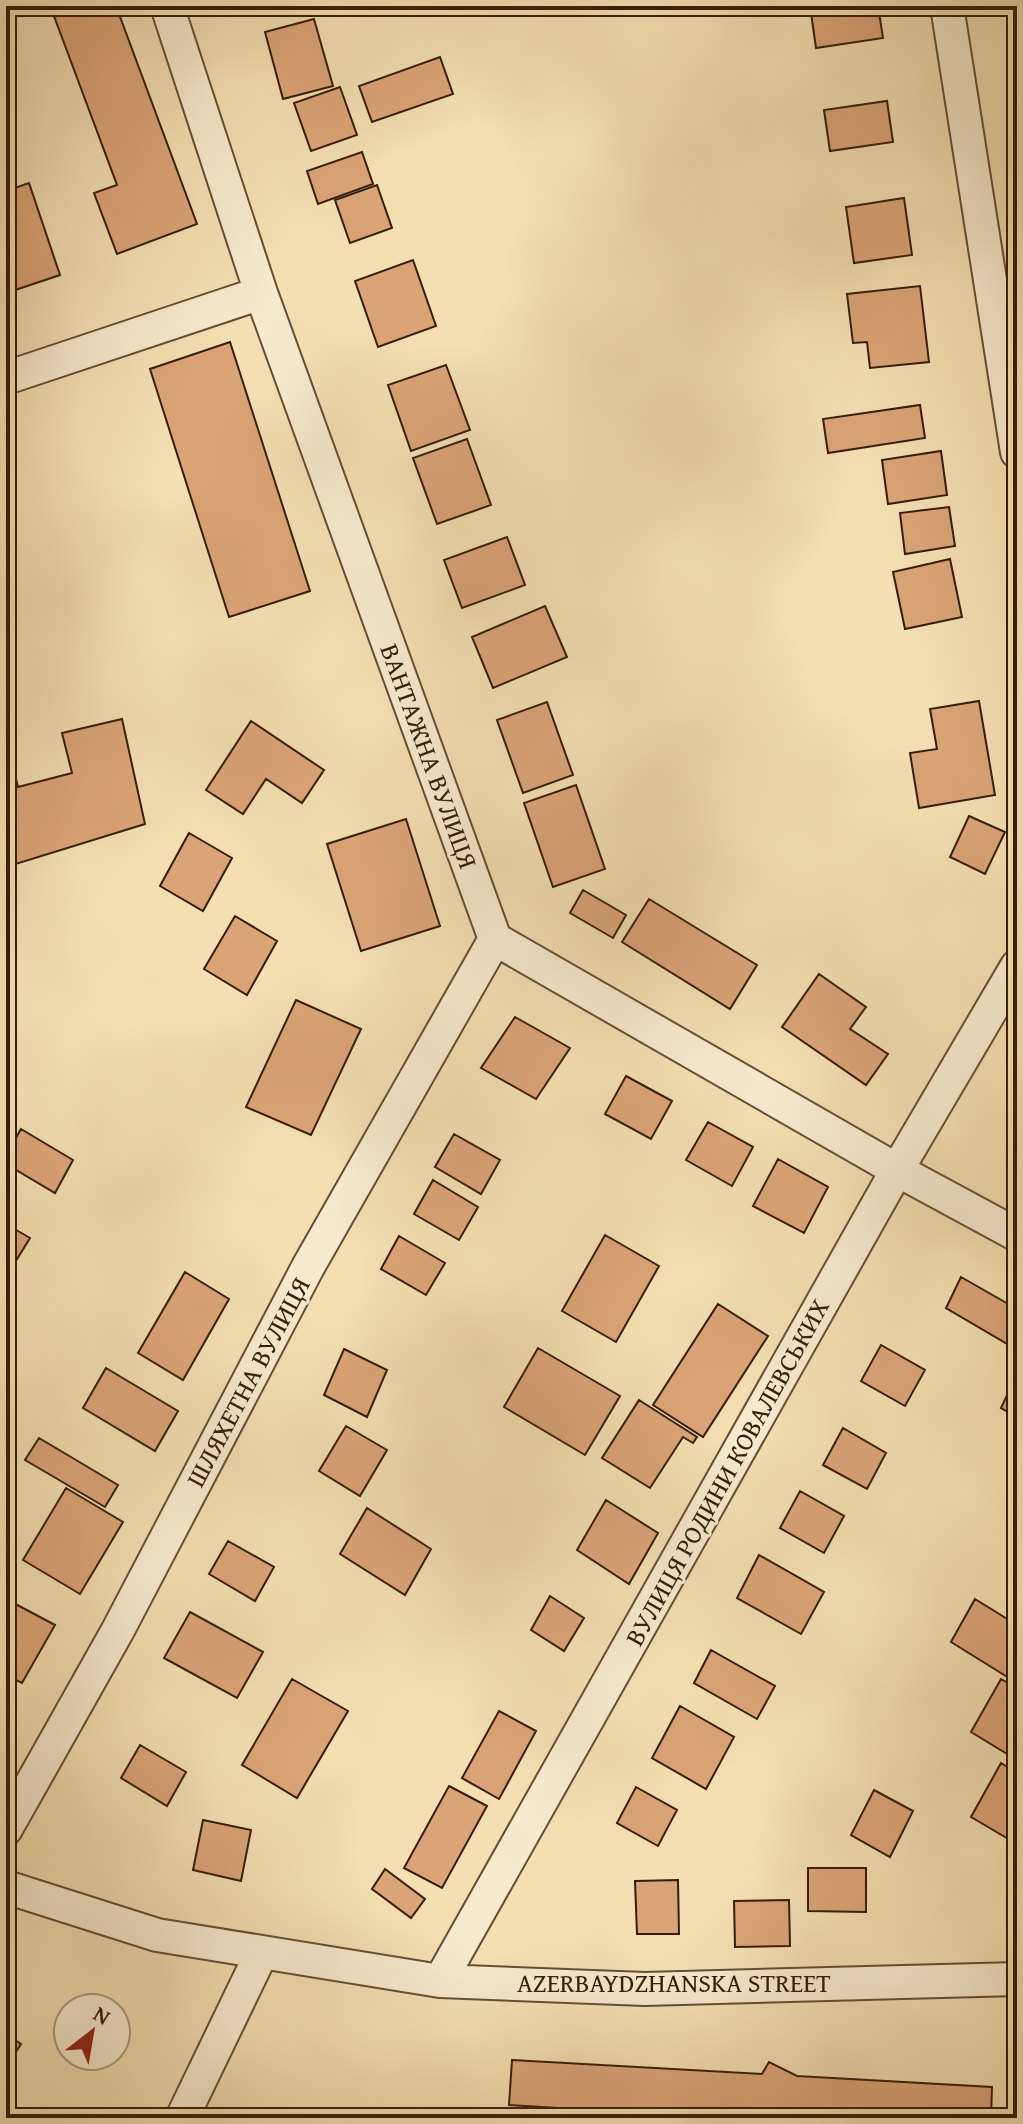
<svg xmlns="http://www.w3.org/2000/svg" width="1023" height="2124" font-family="'Gentium Book Plus',serif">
	<rect width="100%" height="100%" fill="#f3dfb2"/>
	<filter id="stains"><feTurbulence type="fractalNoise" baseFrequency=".0025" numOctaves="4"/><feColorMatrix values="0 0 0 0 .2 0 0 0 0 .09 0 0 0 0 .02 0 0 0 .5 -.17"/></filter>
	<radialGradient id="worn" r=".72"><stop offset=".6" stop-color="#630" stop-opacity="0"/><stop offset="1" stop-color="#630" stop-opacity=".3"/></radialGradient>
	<!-- building -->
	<path fill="#dba477" stroke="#361d0b" stroke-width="2" d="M56,6H116L197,224L117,254L94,193L117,185L51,8Z
		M810,6H878L883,38L816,48Z
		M314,19L333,86L283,99L265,32Z
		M440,57L453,94L372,122L359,86Z
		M340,87L357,135L311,151L294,103Z
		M887,101L893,142L830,151L824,110Z
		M362,152L373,184L318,204L307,171Z
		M29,183L60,275L6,293V191Z
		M377,185L392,228L350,243L335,200Z
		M904,198L912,255L854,263L846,207Z
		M413,260L436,326L378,347L355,281Z
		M920,286L929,362L870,368L867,342L853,343L847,294Z
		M230,342L310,591L229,617L150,369Z
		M446,365L470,430L411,451L388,385Z
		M920,405L925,438L828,453L823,419Z
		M467,439L491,505L437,524L413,458Z
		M941,451L947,495L888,504L882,460Z
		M949,507L955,546L905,554L900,513Z
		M507,537L525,585L462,608L444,560Z
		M950,559L962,617L905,629L893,572Z
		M545,606L567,657L493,688L472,637Z
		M979,701L995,795L919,808L910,753L937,749L930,709Z
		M547,702L573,775L523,793L497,720Z
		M122,719L145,824L6,867V747L8,746L18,787L72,773L62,733Z
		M251,721L324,770L302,803L266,779L243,814L206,790Z
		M576,785L605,869L553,887L524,803Z
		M969,816L1005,832L985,874L950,857Z
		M406,819L440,926L361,951L327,844Z
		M189,833L232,858L203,911L160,886Z
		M583,890L626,915L613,938L570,913Z
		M649,899L757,965L730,1009L622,942Z
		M235,916L277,941L247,995L204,969Z
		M819,974L866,1007L850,1029L888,1054L866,1085L782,1027Z
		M296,1000L361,1029L311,1135L246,1107Z
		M515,1017L570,1048L536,1099L481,1068Z
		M626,1076L672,1101L651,1139L605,1114Z
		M708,1122L753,1147L732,1186L686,1160Z
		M21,1129L73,1160L55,1193L6,1164V1155Z
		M454,1134L500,1160L481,1194L435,1167Z
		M778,1159L828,1187L804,1233L753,1206Z
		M433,1180L478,1207L459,1240L414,1214Z
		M6,1224L30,1238L6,1277Z
		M605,1235L659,1266L616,1342L562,1311Z
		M399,1236L445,1263L426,1295L381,1269Z
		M185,1272L229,1299L183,1380L138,1353Z
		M961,1277L1017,1309V1329L1009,1345L946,1308Z
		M718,1304L768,1336L703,1437L653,1405Z
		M881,1345L925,1370L905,1406L861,1381Z
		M538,1348L620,1396L585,1455L504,1407Z
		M344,1349L387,1370L367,1417L324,1395Z
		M106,1368L178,1411L155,1451L83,1408Z
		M1017,1374V1417L1001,1408Z
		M639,1400L697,1437L693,1443L683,1437L650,1488L602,1458Z
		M346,1426L387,1450L360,1496L319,1471Z
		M843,1428L886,1453L867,1489L823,1465Z
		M39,1438L118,1485L105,1507L25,1460Z
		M66,1488L123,1522L80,1594L23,1560Z
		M800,1491L844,1516L824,1553L780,1528Z
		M606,1500L658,1533L629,1584L577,1550Z
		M367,1508L431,1549L405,1595L340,1554Z
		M228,1541L274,1567L255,1601L209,1574Z
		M759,1555L824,1592L801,1634L737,1598Z
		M550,1596L584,1618L564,1651L531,1630Z
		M6,1599L55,1625L22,1683L6,1675Z
		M975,1599L1017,1625V1683L951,1642Z
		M190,1612L263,1652L237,1698L164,1658Z
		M711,1650L775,1686L757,1719L694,1683Z
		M292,1679L348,1711L297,1798L242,1765Z
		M1001,1679L1017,1688V1760L971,1732Z
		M680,1706L734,1737L706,1789L652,1758Z
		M499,1711L536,1731L499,1799L462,1778Z
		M140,1745L186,1772L167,1806L121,1778Z
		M1001,1763L1017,1773V1844L971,1817Z
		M449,1786L487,1806L442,1888L404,1868Z
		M636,1787L677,1810L658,1846L617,1823Z
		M874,1790L913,1811L890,1857L851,1835Z
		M203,1820L251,1830L241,1881L193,1870Z
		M808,1868H866V1912L808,1911Z
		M385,1869L425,1899L411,1918L372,1889Z
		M678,1880L679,1934H637L635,1881Z
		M789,1900L790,1946L735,1947L734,1901Z
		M6,2034L21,2044L6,2068Z
		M512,2060L762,2074L769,2062L797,2076L992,2087L991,2118H725L509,2105Z"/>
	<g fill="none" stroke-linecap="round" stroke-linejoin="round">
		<defs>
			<path id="street" d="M167,6L261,293L495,939L897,1170L1017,1235
				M947,6L1017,452
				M6,378L261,293
				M6,1829L118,1630L308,1267L495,939
				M6,1887L157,1935L440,1981L645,1989L1017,1979
				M440,1981L897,1170L1017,966
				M182,2118L262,1952"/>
		</defs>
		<!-- street casing -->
		<use href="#street" stroke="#654e35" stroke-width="36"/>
		<!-- street -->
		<use href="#street" stroke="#f7eacd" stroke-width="32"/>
	</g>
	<g text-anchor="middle" stroke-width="6" stroke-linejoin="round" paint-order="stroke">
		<!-- street labels -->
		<g font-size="26" fill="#361d0b" stroke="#f7eacd">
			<text transform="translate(429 756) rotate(70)" y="9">ВАНТАЖНА ВУЛИЦЯ</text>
			<text transform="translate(248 1382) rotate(-62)" y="9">ШЛЯХЕТНА ВУЛИЦЯ</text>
			<text transform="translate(727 1472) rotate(-61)" y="9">ВУЛИЦЯ РОДИНИ КОВАЛЕВСЬКИХ</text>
			<text x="674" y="1992">AZERBAYDZHANSKA STREET</text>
		</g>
	</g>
	<!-- margin -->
	<rect width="1023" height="2124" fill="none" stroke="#f3dfb2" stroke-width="32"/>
	<rect x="8" y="8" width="1007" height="2108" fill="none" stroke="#361d0b" stroke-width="4"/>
	<rect x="16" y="16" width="991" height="2092" fill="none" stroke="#361d0b" stroke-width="2"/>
	<!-- north arrow -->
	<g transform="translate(92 2032) rotate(31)"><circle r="38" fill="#f7eacd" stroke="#aa987f" stroke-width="2"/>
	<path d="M0-6L14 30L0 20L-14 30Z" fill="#8f2418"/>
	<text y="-12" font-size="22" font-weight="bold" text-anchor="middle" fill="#361d0b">N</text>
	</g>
	<rect width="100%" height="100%" filter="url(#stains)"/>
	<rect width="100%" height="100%" fill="url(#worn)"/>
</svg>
